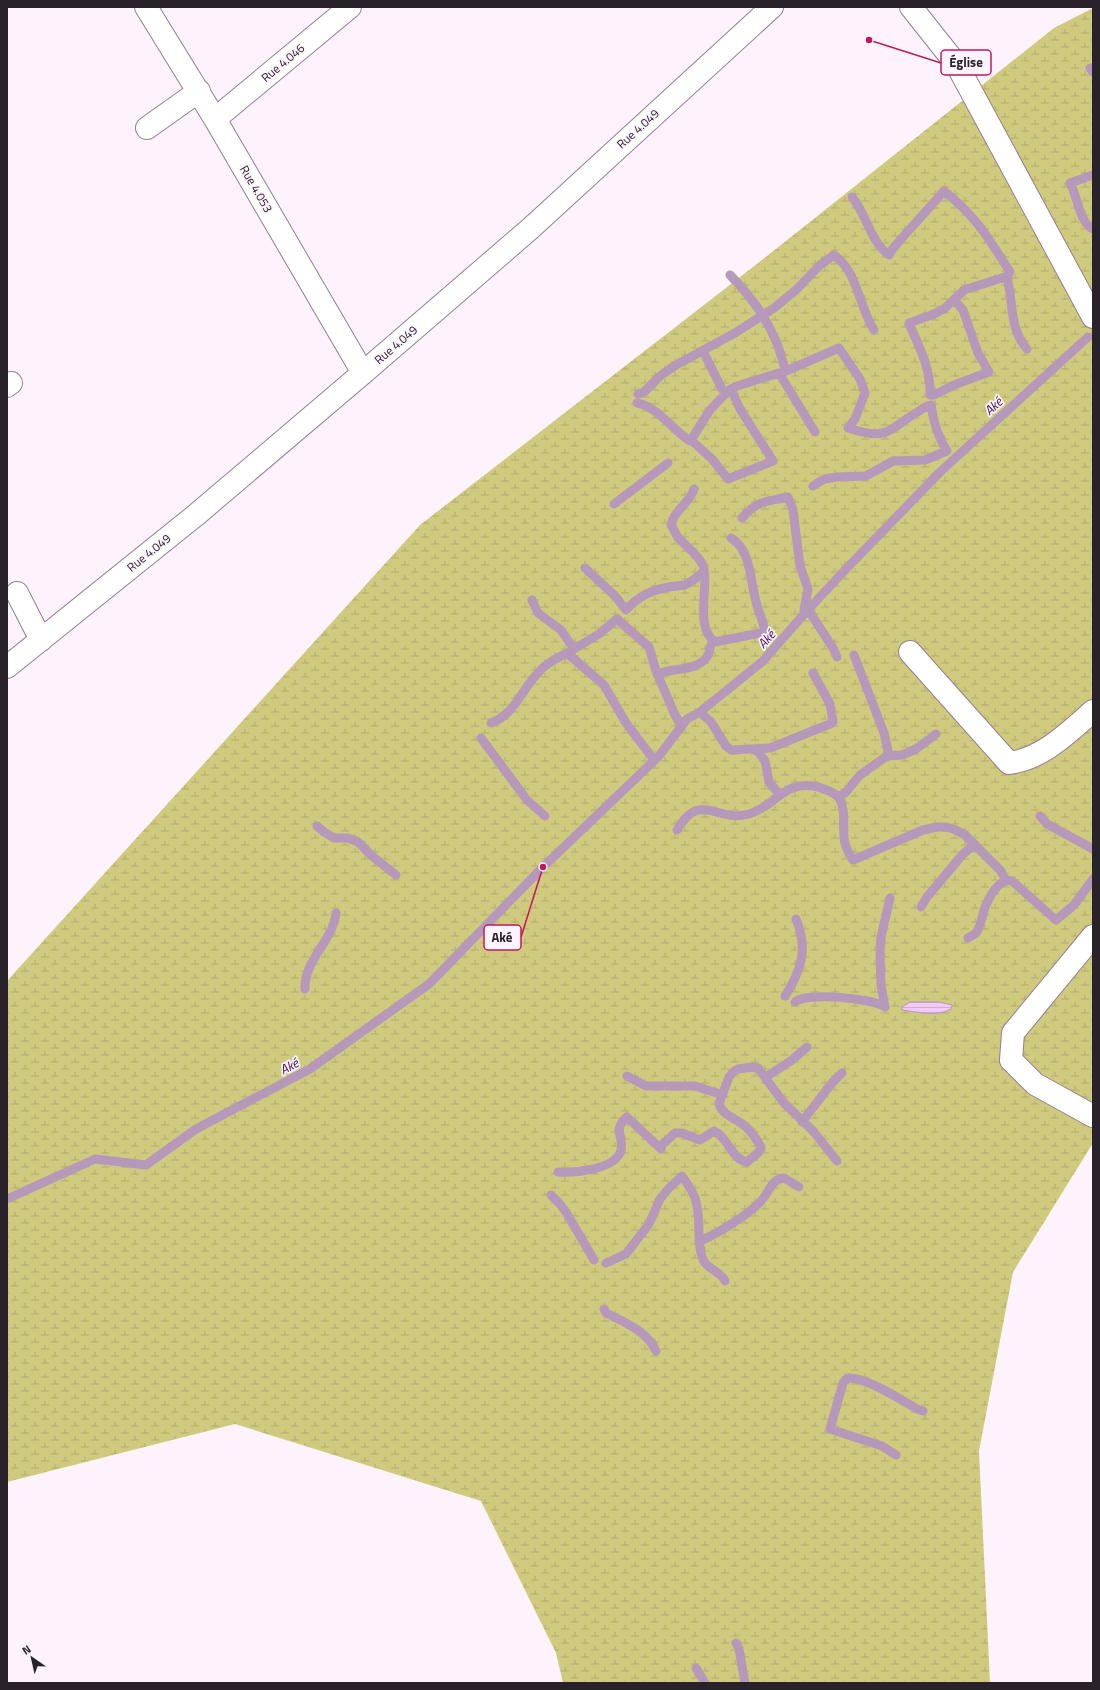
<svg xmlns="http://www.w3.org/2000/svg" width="1100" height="1690" font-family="'Titillium Web',sans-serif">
	<defs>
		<pattern id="wetland-marsh" width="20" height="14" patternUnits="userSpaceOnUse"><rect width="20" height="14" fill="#d0ca7f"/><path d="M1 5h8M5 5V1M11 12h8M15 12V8" fill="none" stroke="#b3ad6e"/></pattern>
		<pattern id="water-rules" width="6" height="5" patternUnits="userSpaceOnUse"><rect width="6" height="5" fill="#f1caf7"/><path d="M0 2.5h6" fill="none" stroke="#cfadd4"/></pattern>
	</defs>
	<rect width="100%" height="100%" fill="#fcf3fd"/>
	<!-- wetland -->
	<path fill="url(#wetland-marsh)" d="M1093,8V1143L1013,1272L979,1451L990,1683H563L556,1653L481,1501L235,1424L7,1482V981L420,525L762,260L1054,28Z"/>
	<!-- water -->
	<path fill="url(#water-rules)" stroke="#b598ba" d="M910,1002H939L952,1005L951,1009C937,1017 918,1012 902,1010V1007Z"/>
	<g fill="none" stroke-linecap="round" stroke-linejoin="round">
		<!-- stream -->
		<path stroke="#b598ba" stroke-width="9" d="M1090,68L1093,72
			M1093,175L1070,183C1078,197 1079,222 1093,229
			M852,197C867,215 870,241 889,255L894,247L944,191C976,216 989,239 1010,272
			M730,275C748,293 765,316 775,339C780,349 782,361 786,371L839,348L860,379L865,393L855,419L848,428C885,440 885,433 914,414C920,411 925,406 931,405C933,420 938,437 947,451L925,460L893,461L866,476L837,477L824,479L813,486
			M954,300L963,310L978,353L989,372L954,385L934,395H930C931,367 919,348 909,323L934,314L944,309L964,290L1008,276C1007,281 1009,287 1010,292C1012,311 1013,334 1027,349
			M703,351L722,389L726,393L710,410L691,440L712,459L728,479L773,461L740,409L731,389L737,386L779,373L815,432
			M638,394L644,392L660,376L676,365L735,333L774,308L796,290L820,265L834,255C858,272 859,307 874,330
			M637,403C659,407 672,430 690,441
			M694,489C690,503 673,511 671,525C673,528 675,532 677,536C684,545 702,557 704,569C708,589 695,628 715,642L765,632C764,622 759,614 757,605C750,584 752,550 731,538
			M614,504L668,463
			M742,518C759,499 766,502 788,497L793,510L800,566L808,589L804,610L805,613
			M585,568L615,596L626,610C637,597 651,590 669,587C674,586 679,586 684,585C692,582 699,576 704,571
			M532,600L538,613L561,630L574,649L599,634L617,619L649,647L656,671L675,715L682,726
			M809,611L833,648L837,657
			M854,655L884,733L888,751L887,756
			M657,674C672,668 696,671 706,658C711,653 709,646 713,641
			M700,712L711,722L726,746L731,750L770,748L830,724L833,722L830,704L813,673
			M491,723C515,714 521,691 537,674C545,664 556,659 567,653L604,685L626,723L654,760
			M481,738L527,800L545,816
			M756,749L765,761L769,782L780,795
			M839,797L846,792L860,775L887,756L902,755L916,749L936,734
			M1040,816L1047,824L1093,849
			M317,826L324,832L334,838H348L358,842L372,856L396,875
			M677,830C700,790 717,823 749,814C777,806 783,779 818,787C824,789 832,791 837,796C848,806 841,830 845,843C846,849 850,855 853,860L923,830L937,827H946L956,830L965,835L1000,870L1006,880
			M921,907L927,897L963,854L974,845
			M968,938C971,936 974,935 976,933C982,924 982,914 986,905C990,896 1000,877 1012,881L1056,920L1074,905L1093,879
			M305,989C304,960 333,941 336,913
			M785,996C802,970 808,948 796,919
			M795,1002C806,992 873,998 885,1007
			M885,1007L881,986L880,952L881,937L890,898
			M627,1076L646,1086H695L723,1095
			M766,1077L792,1060L807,1047
			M802,1122L831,1084L842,1073
			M558,1172C574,1173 616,1170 621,1150C624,1135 612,1130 627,1117L661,1149L662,1145L675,1133H682L700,1140L714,1131C728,1137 732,1160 747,1162L759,1152L761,1147C757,1140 752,1132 745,1126C737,1119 722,1115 719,1104L729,1077L733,1072L738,1069L753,1067L758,1068L784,1103L813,1131L837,1161
			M551,1195L559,1203L566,1212L594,1260
			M7,1199L95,1159L146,1165L196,1129L310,1069L429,984L543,867L659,756L687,719L700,712L763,661L805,613L846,569L941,471L1088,337
			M700,1241C717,1234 748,1215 761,1201C768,1194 772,1178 784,1178L799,1187
			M606,1263L626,1254L649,1224L660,1199L668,1189L682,1176C687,1183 692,1190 695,1198C702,1217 696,1238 702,1257C705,1269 720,1270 725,1281
			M604,1309L606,1313C624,1322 647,1331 656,1351
			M896,1455L882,1446L830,1429L843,1383L848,1378C864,1376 902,1400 917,1409L923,1411
			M736,1643L739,1649L745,1683
			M696,1668L705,1683"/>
		<defs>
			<path id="minor" d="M146,7L215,119L363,373
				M911,7L957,65L1093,317
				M215,119L350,7
				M147,128L199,91
				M7,386L11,383
				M17,593L41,640
				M910,652L1009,763C1042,759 1068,733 1093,711
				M7,667L196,515L363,373L531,228L772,7
				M1093,936L1013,1033L1011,1060L1035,1084L1093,1116"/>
		</defs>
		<!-- minor casing -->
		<use href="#minor" stroke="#917f94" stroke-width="24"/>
		<!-- minor -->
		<use href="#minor" stroke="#fff" stroke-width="22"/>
	</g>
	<g text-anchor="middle" stroke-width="3.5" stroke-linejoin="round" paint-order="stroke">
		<!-- street labels -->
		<g font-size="12" fill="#2a222b" stroke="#fcf3fd">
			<text transform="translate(283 63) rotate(-40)" y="4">Rue 4.046</text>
			<text transform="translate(638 129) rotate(-42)" y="4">Rue 4.049</text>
			<text transform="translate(256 189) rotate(60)" y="4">Rue 4.053</text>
			<text transform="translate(396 345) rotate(-41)" y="4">Rue 4.049</text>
			<text transform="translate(149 553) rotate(-39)" y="4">Rue 4.049</text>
		</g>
		<!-- water labels -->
		<g font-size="13" font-style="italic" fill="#460c4e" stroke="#fcf3fd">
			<text transform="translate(993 406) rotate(-43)" y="5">Aké</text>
			<text transform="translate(766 639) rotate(-48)" y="5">Aké</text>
			<text transform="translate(289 1066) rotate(-28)" y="5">Aké</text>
		</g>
	</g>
	<!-- callouts -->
	<path fill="none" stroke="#c2185b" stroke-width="1.5" d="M869 40L941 63M543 867L521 937"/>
	<g fill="#c2185b" stroke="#fcf3fd" stroke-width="1.5">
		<circle cx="869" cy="40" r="4"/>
		<circle cx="543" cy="867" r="4"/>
	</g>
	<g fill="#fcf3fd" stroke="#c2185b" stroke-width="1.5">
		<rect x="941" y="50" width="50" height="25" rx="4"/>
		<rect x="484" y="925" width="37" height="25" rx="4"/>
	</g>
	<g font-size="13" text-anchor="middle" font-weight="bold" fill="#2a222b">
		<text x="966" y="67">Église</text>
		<text x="502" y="942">Aké</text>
	</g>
	<!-- border -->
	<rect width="1100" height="1690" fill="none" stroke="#2a222b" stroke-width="16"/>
	<!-- north arrow -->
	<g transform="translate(32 1658) rotate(326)" stroke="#fcf3fd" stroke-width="3" paint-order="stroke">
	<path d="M0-3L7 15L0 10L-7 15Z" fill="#2a222b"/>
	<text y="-6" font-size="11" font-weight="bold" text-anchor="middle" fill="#2a222b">N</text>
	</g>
</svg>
